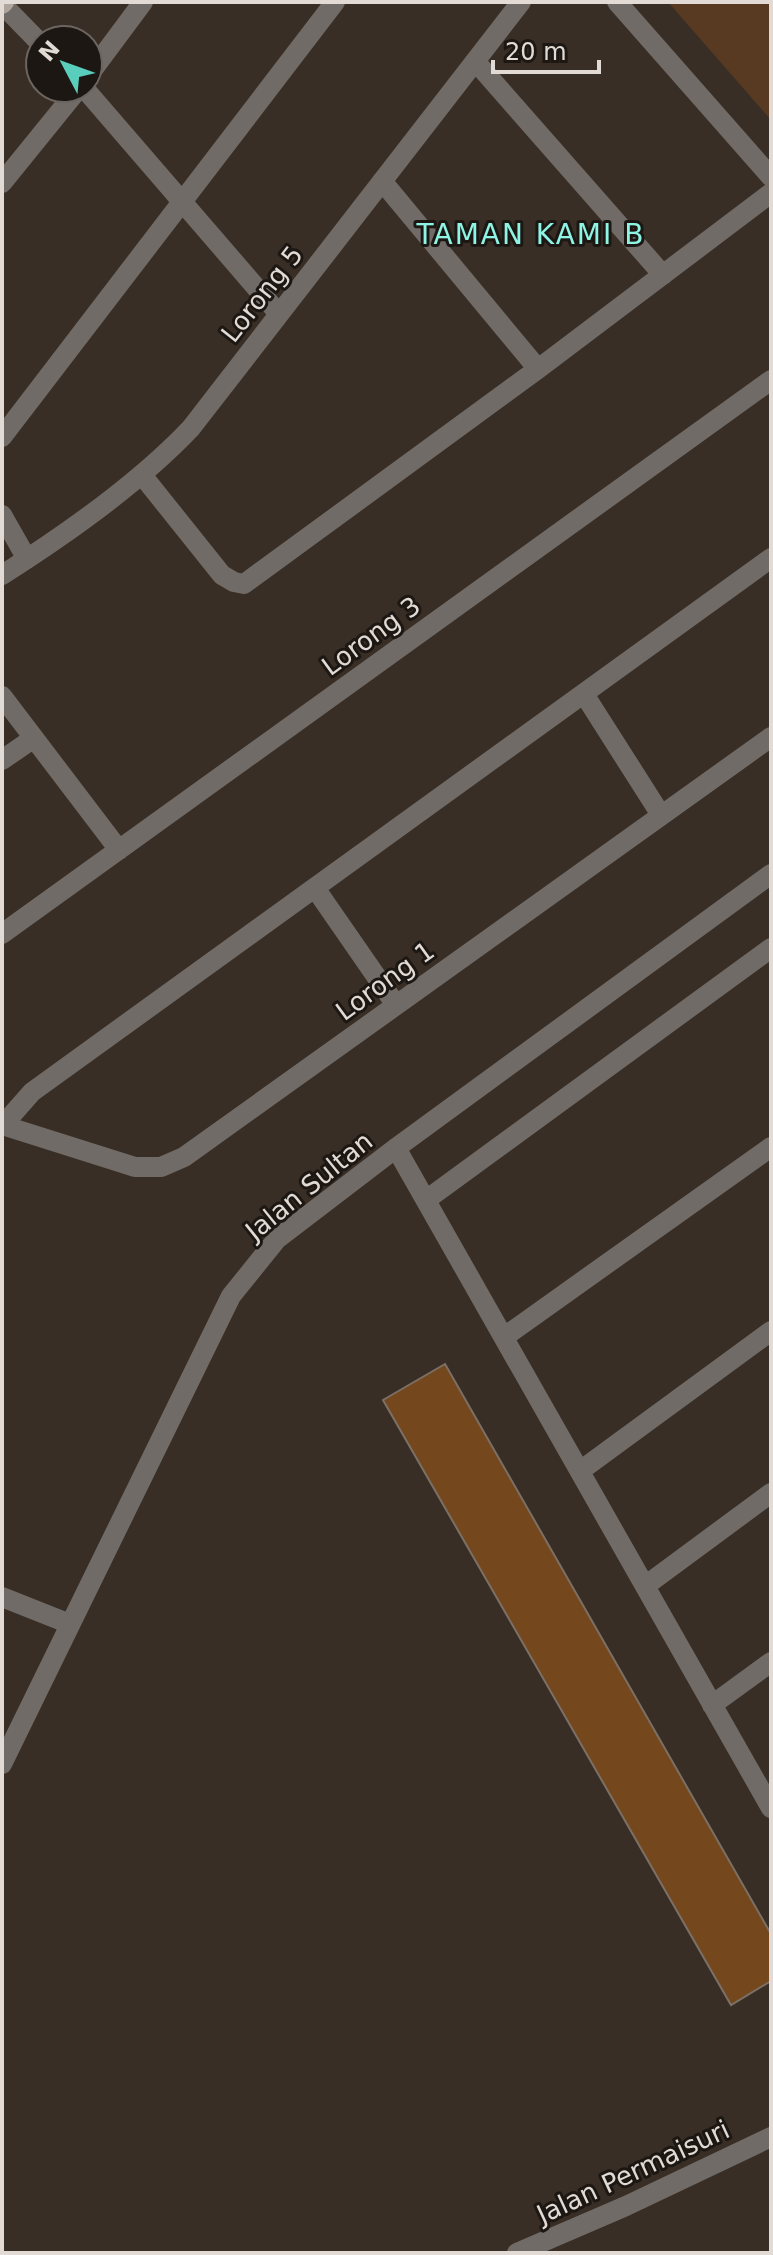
<svg xmlns="http://www.w3.org/2000/svg" width="773" height="2255" font-family="'DejaVu Sans',sans-serif">
	<rect width="100%" height="100%" fill="#382e25"/>
	<!-- green -->
	<path fill="#573a21" d="M668,2H771V120Z"/>
	<!-- building -->
	<path fill="#74471c" stroke="#7c7066" stroke-width="2" d="M445,1364L771,1934V1981L731,2005L383,1400Z"/>
	<g fill="none" stroke-linecap="round" stroke-linejoin="round">
		<!-- minor -->
		<path stroke="#716b67" stroke-width="20" d="M617,2L771,177
			M2,4L40,43
			M475,61L663,275
			M88,76L143,2
			M84,88L279,314
			M382,181L538,369
			M2,183L79,88
			M2,437L335,2
			M142,475L222,575L234,582L244,584L538,369L771,193
			M2,515L27,559
			M2,575C65,535 140,482 191,428L521,2
			M584,694L661,815
			M2,696L119,850
			M2,760L34,738
			M315,888L396,1005
			M2,934L771,380
			M2,1125L135,1167H161L184,1157L771,737
			M3,1125L32,1092L771,558
			M396,1148L771,1808
			M426,1200L771,948
			M504,1337L771,1147
			M580,1471L771,1331
			M645,1586L771,1493
			M2,1597L70,1624
			M712,1705L771,1662
			M2,1764L231,1296L277,1239L396,1148L771,874
			M517,2253L626,2206L771,2137"/>
		<!-- major -->
		<path stroke="#b0a59c" stroke-width="20" d="M2,4L4,2"/>
	</g>
	<g text-anchor="middle" stroke-width="6" stroke-linejoin="round" paint-order="stroke">
		<!-- street labels -->
		<g font-size="26" fill="#e2dbd5" stroke="#1c1713">
			<text transform="translate(262 294) rotate(-52)" y="9">Lorong 5</text>
			<text transform="translate(371 636) rotate(-36)" y="9">Lorong 3</text>
			<text transform="translate(385 981) rotate(-36)" y="9">Lorong 1</text>
			<text transform="translate(309 1186) rotate(-39)" y="9">Jalan Sultan</text>
			<text transform="translate(633 2172) rotate(-25)" y="9">Jalan Permaisuri</text>
		</g>
		<!-- neighbourhood labels -->
		<g font-size="28" letter-spacing="2" fill="#8ef5e4" stroke="#1c1713">
			<text x="531" y="244">TAMAN KAMI B</text>
		</g>
	</g>
	<!-- border -->
	<rect width="773" height="2255" fill="none" stroke="#e2dbd5" stroke-width="8"/>
	<!-- north arrow -->
	<g transform="translate(64 64) rotate(311)"><circle r="38" fill="#1c1713" stroke="#6b6561" stroke-width="2"/>
	<path d="M0-6L14 30L0 20L-14 30Z" fill="#5acebc"/>
	<text y="-12" font-size="22" font-weight="bold" text-anchor="middle" fill="#e2dbd5">N</text>
	</g>
	<!-- scale -->
	<path d="M493 60v12h106v-12" fill="none" stroke="#e2dbd5" stroke-width="4"/>
	<text x="505" y="60" font-size="24" fill="#e2dbd5" stroke="#1c1713" stroke-width="6" paint-order="stroke">20 m</text>
</svg>
